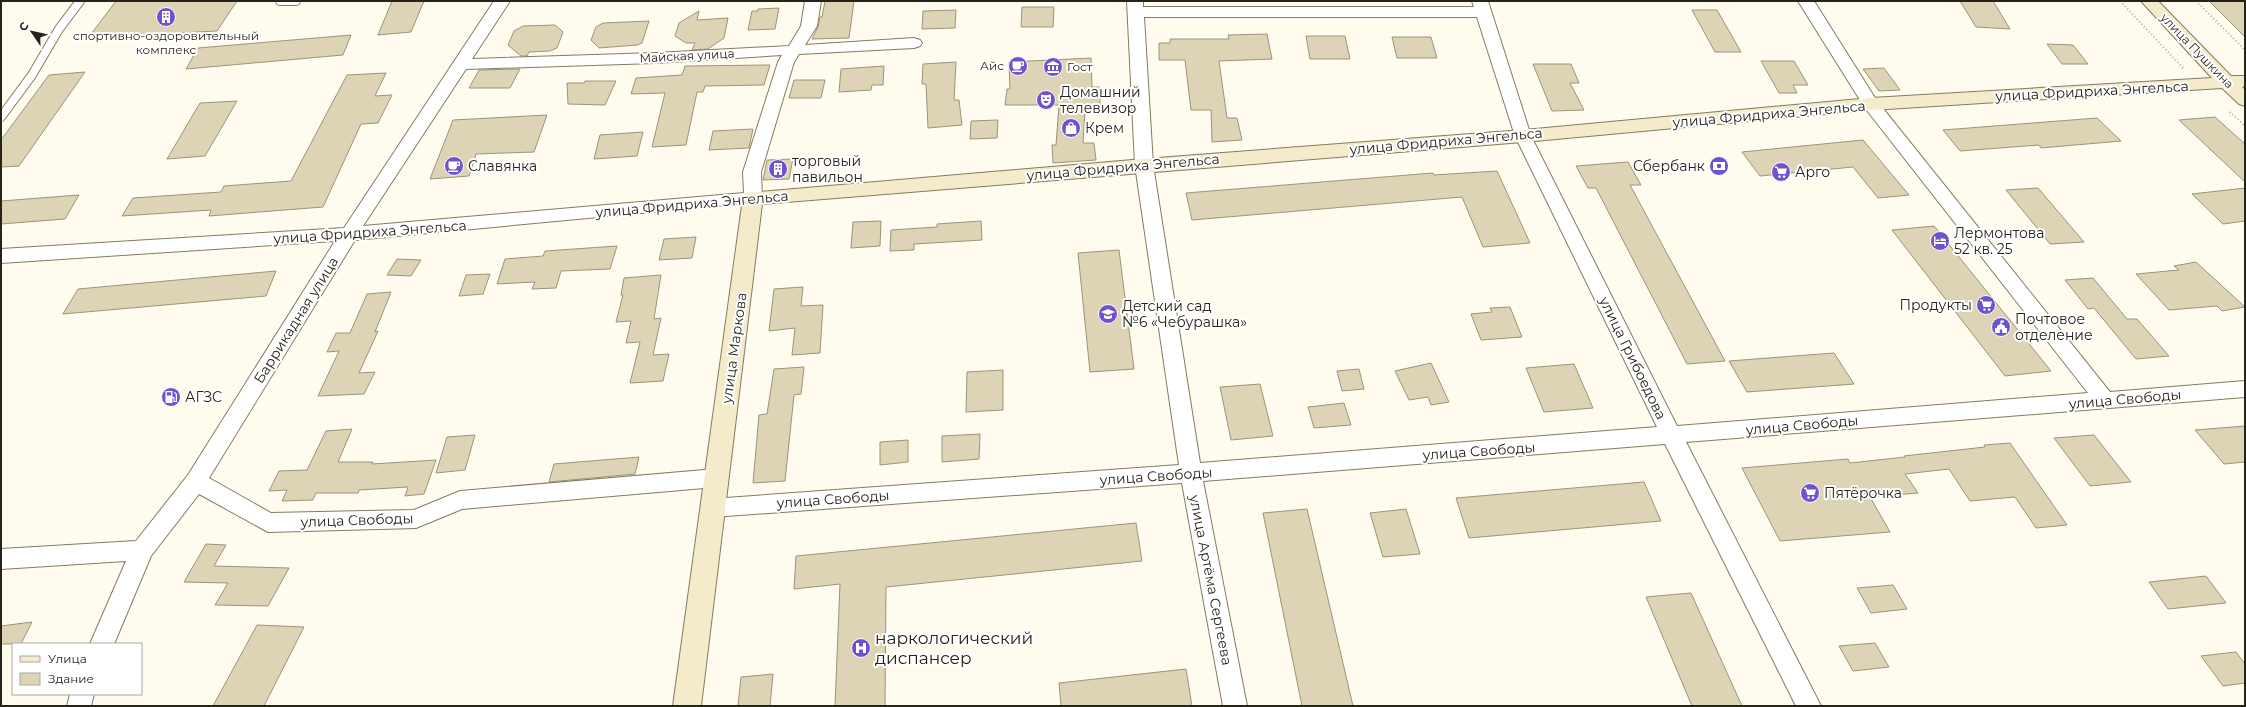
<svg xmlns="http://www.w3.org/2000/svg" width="2246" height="707" font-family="Montserrat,sans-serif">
	<rect width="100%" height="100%" fill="#fffbef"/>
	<!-- building -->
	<path fill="#ddd4b6" stroke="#9c9478" d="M116,1H237L217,31L88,38Z
		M392,1H424L411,32L378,35Z
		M825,1H854L849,38L812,39L818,27L820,17H822Z
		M1960,1H1993L2010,29L1976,27Z
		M2209,1H2245V37Z
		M1022,7H1054L1053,27H1021Z
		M779,8L775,29L748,30L752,11H758V9Z
		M956,10L955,28L922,29L923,11Z
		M1692,10H1717L1741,52H1715Z
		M699,11L697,20L728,18L724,38L708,49L692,50L695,43H686L675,36L679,23Z
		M649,21L642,43L637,45L599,48L591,40L596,27L603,23Z
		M555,25L563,32L557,48L550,51L529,52L527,56H521L508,45L514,31L523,26Z
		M1267,34L1272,59L1219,61L1227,118H1237L1242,140L1212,142L1211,110H1191L1185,60H1159V43H1170V39H1229L1228,35Z
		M351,35L343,55L186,69L198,48Z
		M1306,36H1345L1350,59H1310Z
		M1392,37H1431L1437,58H1397Z
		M2047,44L2073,45L2088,64H2062Z
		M1091,58L1092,87H1100V111H1085L1083,143H1094L1096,160L1053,163L1052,145H1056L1059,105H1005L1007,89H1010L1009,62Z
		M1761,61H1794L1808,85H1793L1797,93H1779Z
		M956,62L954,100H959L962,125L928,128L926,84H922L923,64Z
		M1533,64H1571L1579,83H1570L1584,110L1552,111Z
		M770,65L764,85L705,86L703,92H697L686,145L652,147L665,93L631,94L636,78L682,75L685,66Z
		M884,66L883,85H872L871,90L839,92L841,69Z
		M1884,68L1900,90L1879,91L1863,69Z
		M520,69L510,88H469L479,70Z
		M85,72L19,166L1,167V140L49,75Z
		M386,73L375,96L392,95L378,123L361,124L323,207L209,216L211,210L122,216L133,198L221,192L224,186L291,181L347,75Z
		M794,80H825L821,98H789Z
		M585,81H616L605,105L568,104L567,83H584Z
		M237,101L205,156L167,159L200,103Z
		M547,115L534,152L476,154L469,176L430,179L453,120Z
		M2215,117L2245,144V182L2179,120Z
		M2097,118L2121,141L2041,148L2039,145L1960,151L1943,130Z
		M998,120L997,138L970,139L971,121Z
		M753,129L749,148L709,150L713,131Z
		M643,132L637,156L594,159L600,135Z
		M1863,140L1909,195L1878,198L1853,167L1760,176L1742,152Z
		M793,159L789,179L763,180L767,160Z
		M1628,162L1641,185H1630L1725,361L1687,364L1596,188H1588L1576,166Z
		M1497,171L1530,243L1483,247L1462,197L1192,220L1186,193L1433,173L1434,175Z
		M2038,188L2084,242L2050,244L2006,190Z
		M2245,188V221L2223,224L2192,194Z
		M79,195L65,219L1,224V201Z
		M881,221L880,246L851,248L853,222Z
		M981,221L982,240L914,244V250L890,251L891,230L937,227V224Z
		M1934,226L2051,371L2005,376L1892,230Z
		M696,237L692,258L659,260L664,239Z
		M617,246L610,269L561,271L556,288L532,289L535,282L497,284L505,259L543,256L545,251Z
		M1119,250L1134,369L1090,372L1078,253Z
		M397,259L421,260L411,276L387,275Z
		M2196,262L2245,307L2222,311L2217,306L2169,310L2136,274L2179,270L2174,266Z
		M276,271L266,296L63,314L78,289Z
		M490,274L483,294L459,296L466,275Z
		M661,275L654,319L661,318L653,355L669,354L663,381L630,383L640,342L626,343L631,321L616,322L623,295H621L624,278Z
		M2093,278L2127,319H2137L2169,356L2136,359L2094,308L2088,309L2065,280Z
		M803,287L801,306L823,305L820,353L792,355L795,328L769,331L774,289Z
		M391,292L375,332L378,331L359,373L375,372L364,394L318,396L339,351L327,352L336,333H350L367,294Z
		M1510,307L1522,337L1481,340L1471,314L1492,312L1490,308Z
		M1834,353L1854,384L1747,392L1729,361Z
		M1431,363L1449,402L1431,405L1428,397L1409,400L1395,371Z
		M1574,364L1593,408L1544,412L1526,368Z
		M804,367L801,394L794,395L785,481L753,483L759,415L767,414L774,369Z
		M1359,369L1364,389L1342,391L1337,371Z
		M1003,370V410L966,412L967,372Z
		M1260,384L1273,436L1231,440L1220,387Z
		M1344,403L1351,425L1314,428L1308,407Z
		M2245,426V462L2224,464L2195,430Z
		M352,429L338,462H373L372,464L436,460L424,494L405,496L408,487L359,490L358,493H316L313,500L282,501L287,490L269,491L279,471L307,470L326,431Z
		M980,434L979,459L942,462V436Z
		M475,435L465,470L436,473L447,437Z
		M2094,435L2131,482L2090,486L2054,438Z
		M908,440V462L880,465V442Z
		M2010,443L2067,525L2036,528L2015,497L1970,501L1949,469L1905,474L1918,493L1870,497L1890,532L1780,541L1742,468L1848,459L1850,463L1905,457L1904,456L1985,447L1984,445Z
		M639,457L635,474L549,482L554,464Z
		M1644,482L1661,521L1469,538L1456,498Z
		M1307,509L1353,706H1302L1263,513Z
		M1406,509L1420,554L1383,557L1370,513Z
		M1136,523L1142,561L886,587L885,706H835L840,584L794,589L796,556Z
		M206,544L226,545L214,566L289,568L268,606L215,605L228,583L184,582Z
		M2206,576L2226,603L2168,609L2149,582Z
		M1893,585L1907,609L1871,613L1857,588Z
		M1691,593L1742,706H1692L1646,597Z
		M32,622L21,644H1V626Z
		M257,625L304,627L264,706H213Z
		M1875,643L1889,667L1853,671L1839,646Z
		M2236,652L2245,664V683L2223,686L2201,656Z
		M1186,669L1192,706H1061L1059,683Z
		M773,674L770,706H738L741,677Z"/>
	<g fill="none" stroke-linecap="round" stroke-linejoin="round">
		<defs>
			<path id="lane" d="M280,1H296
				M1,117L32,75L59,29L80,1"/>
			<path id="street" d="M494,1H510L472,59L655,53L789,46L801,26L805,1H821L817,26L805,45L914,38L920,40L922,43L920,46L914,48L799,54L794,62L761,172L762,198L759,202L355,240L209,478L271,513L414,510L460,491L716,469L724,472L727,478L724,484L716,487L462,509L416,528L268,532L199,494L151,556L114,644H90L126,561L1,569V549L136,541L188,475L335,241L1,263V249L344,228ZM782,55L778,62L743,172L744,193L363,226L466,69L655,63Z
				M1127,1H1143V7H1474L1472,1H1488L1531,136L1677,426L2088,393L1865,108L1798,1H1814L1877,101L2110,392L2245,381V397L1686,442L1821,706H1796L1665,444L1203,481L1247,706H1223L1182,483L712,517L704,515L701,508L704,501L712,499L1179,465L1135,165ZM1144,17H1477L1515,136L1657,427L1200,463L1153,165Z
				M70,694H94L91,706H67Z"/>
			<path id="secondary" d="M2141,1H2158L2231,76H2245V86L2242,87L2245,90V106L2239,104L2222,88L1871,110L1523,142L762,204L701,706H673L743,198L746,193L1144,159L1523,130L1871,98L2212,78Z"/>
		</defs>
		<!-- lane casing -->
		<use href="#lane" stroke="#847b60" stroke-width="10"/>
		<!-- street casing -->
		<use href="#street" stroke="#847b60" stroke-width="2"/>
		<!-- secondary casing -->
		<use href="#secondary" stroke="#847b60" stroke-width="2"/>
		<!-- path -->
		<path stroke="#aeaa9e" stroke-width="2" stroke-dasharray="1 2.5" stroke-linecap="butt" d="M2120,1L2184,69
			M2196,1L2245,50
			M2230,112L2245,126"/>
		<!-- lane -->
		<use href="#lane" stroke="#fff" stroke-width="8"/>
		<!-- street -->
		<use href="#street" fill="#fff" fill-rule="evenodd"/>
		<!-- secondary -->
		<use href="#secondary" fill="#f4ebcb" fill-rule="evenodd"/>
	</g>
	<!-- icons -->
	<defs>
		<symbol id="building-disc" viewBox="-11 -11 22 22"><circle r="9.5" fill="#6f53cc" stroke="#fff"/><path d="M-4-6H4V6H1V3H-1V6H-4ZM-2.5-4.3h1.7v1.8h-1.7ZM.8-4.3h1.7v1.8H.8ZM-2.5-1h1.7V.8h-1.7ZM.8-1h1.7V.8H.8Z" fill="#fff"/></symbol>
		<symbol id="cafe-disc" viewBox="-11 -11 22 22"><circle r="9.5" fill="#6f53cc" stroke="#fff"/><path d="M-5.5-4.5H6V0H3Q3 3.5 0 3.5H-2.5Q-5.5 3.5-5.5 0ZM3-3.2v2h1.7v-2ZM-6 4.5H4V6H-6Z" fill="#fff"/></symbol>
		<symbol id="museum-disc" viewBox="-11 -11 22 22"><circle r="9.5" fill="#6f53cc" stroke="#fff"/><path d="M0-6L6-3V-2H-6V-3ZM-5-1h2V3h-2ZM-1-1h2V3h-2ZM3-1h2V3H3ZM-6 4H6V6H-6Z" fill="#fff"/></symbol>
		<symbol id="theatre-disc" viewBox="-11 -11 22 22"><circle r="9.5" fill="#6f53cc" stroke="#fff"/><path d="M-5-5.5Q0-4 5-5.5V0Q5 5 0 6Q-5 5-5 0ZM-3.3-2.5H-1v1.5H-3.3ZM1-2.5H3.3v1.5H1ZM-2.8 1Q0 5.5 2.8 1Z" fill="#fff"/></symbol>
		<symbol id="shop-disc" viewBox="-11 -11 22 22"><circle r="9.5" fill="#6f53cc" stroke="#fff"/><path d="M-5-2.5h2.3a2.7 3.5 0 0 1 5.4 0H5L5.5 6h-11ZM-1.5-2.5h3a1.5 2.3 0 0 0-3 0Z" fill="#fff"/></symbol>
		<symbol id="bank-disc" viewBox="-11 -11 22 22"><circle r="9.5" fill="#6f53cc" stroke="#fff"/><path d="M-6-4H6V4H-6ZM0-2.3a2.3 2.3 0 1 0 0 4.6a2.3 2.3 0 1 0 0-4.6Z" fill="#fff"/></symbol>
		<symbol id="supermarket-disc" viewBox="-11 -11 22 22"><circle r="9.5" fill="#6f53cc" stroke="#fff"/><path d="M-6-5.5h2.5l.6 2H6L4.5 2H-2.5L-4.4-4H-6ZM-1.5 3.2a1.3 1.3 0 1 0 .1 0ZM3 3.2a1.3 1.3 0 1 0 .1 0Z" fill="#fff"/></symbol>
		<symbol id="hotel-disc" viewBox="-11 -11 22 22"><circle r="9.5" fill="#6f53cc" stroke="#fff"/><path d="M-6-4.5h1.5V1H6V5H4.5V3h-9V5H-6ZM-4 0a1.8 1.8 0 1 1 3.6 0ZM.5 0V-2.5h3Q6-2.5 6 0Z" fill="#fff"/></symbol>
		<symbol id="school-disc" viewBox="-11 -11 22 22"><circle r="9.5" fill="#6f53cc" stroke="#fff"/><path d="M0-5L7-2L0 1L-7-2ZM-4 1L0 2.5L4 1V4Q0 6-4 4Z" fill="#fff"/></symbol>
		<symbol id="civic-disc" viewBox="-11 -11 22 22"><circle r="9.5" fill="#6f53cc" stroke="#fff"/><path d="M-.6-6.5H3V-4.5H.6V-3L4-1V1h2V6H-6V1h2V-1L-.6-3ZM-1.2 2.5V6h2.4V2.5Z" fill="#fff"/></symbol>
		<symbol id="fuel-disc" viewBox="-11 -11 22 22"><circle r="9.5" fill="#6f53cc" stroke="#fff"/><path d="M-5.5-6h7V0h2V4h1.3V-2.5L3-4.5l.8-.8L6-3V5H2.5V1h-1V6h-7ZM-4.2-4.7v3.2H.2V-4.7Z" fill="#fff"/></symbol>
		<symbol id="hospital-disc" viewBox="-11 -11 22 22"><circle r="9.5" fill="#6f53cc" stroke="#fff"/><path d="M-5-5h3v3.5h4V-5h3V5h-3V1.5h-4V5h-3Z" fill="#fff"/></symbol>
	</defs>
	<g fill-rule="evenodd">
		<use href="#building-disc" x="155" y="6" width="22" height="22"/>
		<use href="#cafe-disc" x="1007" y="55" width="22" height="22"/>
		<use href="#museum-disc" x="1042" y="56" width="22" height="22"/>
		<use href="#theatre-disc" x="1035" y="89" width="22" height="22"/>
		<use href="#shop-disc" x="1060" y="117" width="22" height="22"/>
		<use href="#cafe-disc" x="443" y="155" width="22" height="22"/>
		<use href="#bank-disc" x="1708" y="155" width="22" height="22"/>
		<use href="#building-disc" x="767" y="158" width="22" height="22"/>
		<use href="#supermarket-disc" x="1770" y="161" width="22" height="22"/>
		<use href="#hotel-disc" x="1929" y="230" width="22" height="22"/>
		<use href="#supermarket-disc" x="1975" y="294" width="22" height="22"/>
		<use href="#school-disc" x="1097" y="303" width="22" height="22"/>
		<use href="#civic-disc" x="1990" y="316" width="22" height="22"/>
		<use href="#fuel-disc" x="160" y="386" width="22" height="22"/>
		<use href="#supermarket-disc" x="1799" y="482" width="22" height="22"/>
		<use href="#hospital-disc" x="850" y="637" width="22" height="22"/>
	</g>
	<g text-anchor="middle" stroke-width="4" stroke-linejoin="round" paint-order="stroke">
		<!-- far-poi labels -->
		<g font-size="12" fill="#262318" stroke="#fff">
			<text x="166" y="40">спортивно-оздоровительный<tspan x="166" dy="14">комплекс</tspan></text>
			<text x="1004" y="70" text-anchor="end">Айс</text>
			<text x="1067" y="71" text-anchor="start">Гост</text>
		</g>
		<!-- far-street labels -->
		<g font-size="12" fill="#262318" stroke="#fff">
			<text transform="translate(2197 51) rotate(46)" y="4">улица Пушкина</text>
			<text transform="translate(687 56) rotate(-3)" y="4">Майская улица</text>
		</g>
		<!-- street labels -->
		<g font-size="14" fill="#262318" stroke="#fff">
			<text transform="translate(2092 91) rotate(-3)" y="5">улица Фридриха Энгельса</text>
			<text transform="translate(1769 114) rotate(-5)" y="5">улица Фридриха Энгельса</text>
			<text transform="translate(1446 141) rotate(-5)" y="5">улица Фридриха Энгельса</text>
			<text transform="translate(1123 167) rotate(-5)" y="5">улица Фридриха Энгельса</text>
			<text transform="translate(692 204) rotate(-5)" y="5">улица Фридриха Энгельса</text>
			<text transform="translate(370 232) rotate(-4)" y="5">улица Фридриха Энгельса</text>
			<text transform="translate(296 320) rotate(-58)" y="5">Баррикадная улица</text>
			<text transform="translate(734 348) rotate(-82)" y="5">улица Маркова</text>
			<text transform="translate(1633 358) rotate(64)" y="5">улица Грибоедова</text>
			<text transform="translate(2125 399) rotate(-5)" y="5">улица Свободы</text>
			<text transform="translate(1802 425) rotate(-5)" y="5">улица Свободы</text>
			<text transform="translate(1479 451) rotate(-4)" y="5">улица Свободы</text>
			<text transform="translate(1156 476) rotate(-4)" y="5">улица Свободы</text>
			<text transform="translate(833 499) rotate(-4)" y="5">улица Свободы</text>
			<text transform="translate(357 520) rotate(-2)" y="5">улица Свободы</text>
			<text transform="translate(1211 580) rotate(79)" y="5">улица Артёма Сергеева</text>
		</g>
		<!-- poi labels -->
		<g font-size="14" fill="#262318" stroke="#fff" text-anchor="start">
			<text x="1060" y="97">Домашний<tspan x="1060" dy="16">телевизор</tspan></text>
			<text x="1085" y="133">Крем</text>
			<text x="792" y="166">торговый<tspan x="792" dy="16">павильон</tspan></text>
			<text x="468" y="171">Славянка</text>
			<text x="1705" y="171" text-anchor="end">Сбербанк</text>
			<text x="1795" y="177">Арго</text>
			<text x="1954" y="238">Лермонтова<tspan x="1954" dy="16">52 кв. 25</tspan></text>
			<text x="1972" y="310" text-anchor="end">Продукты</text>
			<text x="1122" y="311">Детский сад<tspan x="1122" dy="16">№6 «Чебурашка»</tspan></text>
			<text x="2015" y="324">Почтовое<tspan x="2015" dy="16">отделение</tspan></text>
			<text x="185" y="402">АГЗС</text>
			<text x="1824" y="498">Пятёрочка</text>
		</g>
		<!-- near-poi labels -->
		<g font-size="17" fill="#262318" stroke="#fff" text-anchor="start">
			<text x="875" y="644">наркологический<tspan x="875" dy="20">диспансер</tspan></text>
		</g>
	</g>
	<!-- border -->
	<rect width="2246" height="707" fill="none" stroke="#262318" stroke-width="4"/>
	<!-- legend -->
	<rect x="12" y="643" width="130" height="52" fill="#ffffff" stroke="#a8a7a3"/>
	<rect x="20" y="656" width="20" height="6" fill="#f4ebcb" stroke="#a8a7a3"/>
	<text x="48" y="663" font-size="12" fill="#262318">Улица</text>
	<rect x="20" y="673" width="20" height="12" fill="#ddd4b6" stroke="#a8a7a3"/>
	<text x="48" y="683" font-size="12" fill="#262318">Здание</text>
	<!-- north arrow -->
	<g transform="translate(32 32) rotate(304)" stroke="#ffffff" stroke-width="3" paint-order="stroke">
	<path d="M0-3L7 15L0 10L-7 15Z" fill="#262318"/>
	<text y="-6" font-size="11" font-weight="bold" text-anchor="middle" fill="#262318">С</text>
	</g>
</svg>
